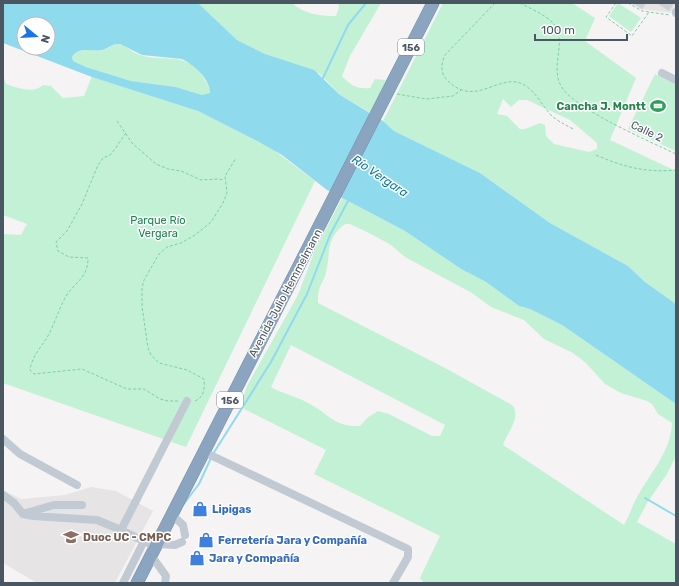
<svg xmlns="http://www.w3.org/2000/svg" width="679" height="586" font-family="Rubik,sans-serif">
	<rect width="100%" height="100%" fill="#f5f3f3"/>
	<!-- education -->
	<path fill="#e6e4e5" d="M630,3H676V8L673,13L640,9Z
		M91,487L116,491L153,511L115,583H37L3,563V490L21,499L65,495Z"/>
	<!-- green -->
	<path fill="#c3f1d5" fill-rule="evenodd" d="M198,3H292C304,14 320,16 336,16L339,7L338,3H381L350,56L342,76C351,86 357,89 370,88L375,79L386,80L372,111L369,112L340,95L320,74L265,54L237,40Z
		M443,3H572L595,18L585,41L636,78L610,140L676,171V304L645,282L628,266L550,223L480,173L394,131L383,121ZM503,99L511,107L519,100H527L570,120L597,143V149L589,152L554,144L546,136L545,125L540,123L525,129H520L507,116L497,114Z
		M618,3L641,18L631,32L609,16Z
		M117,44C125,44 128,50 135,53C161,65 184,48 203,77C206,82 210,87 210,94L202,95L176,87L131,81L86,67L73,61L72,57C80,46 91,52 102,50C107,50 111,45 117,44Z
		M655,74L676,84V151L628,129Z
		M3,75L6,84C18,88 33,94 43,85L51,86L63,98L84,96L92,76L198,111L271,148L315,181L186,447L3,383V234L21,235L27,224L3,215Z
		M342,198L405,231L461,269L486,282L519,306L530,309L562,325L676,404V456L667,474L647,503L637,522L676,544V583H424L420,578L440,536L314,474L326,450L244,409L243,398L247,386L298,295L315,250ZM345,224H350L371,234L391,245L405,257L472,293L491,307L524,320L544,339L573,353L586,363L605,384L621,393L647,401L652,404L658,414L672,423C671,451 650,474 637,497C632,506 629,517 624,525L503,445C507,433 522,416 512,405L447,369L318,303C318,298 318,294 319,290C320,284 325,279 326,272C331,253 325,239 345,224ZM291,345L445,425L440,436H432L389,414L378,411L367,418L360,426C333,427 330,414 308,403C296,396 283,394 271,387Z"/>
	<!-- water -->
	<path fill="#90daee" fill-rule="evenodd" d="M3,3H198L237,40L265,54L314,70L340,95L383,121L394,131L480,173L550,223L628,266L645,282L676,304V404L562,325L530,309L519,306L486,282L461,269L405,231L327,190L282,155L259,142L198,111L92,77L3,43ZM24,24H48V48H24ZM120,44L142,55L182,59C194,65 210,79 210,93L202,95L176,87L131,81L86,67L73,61L72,57C79,46 91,52 102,50C108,49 112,43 120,44Z"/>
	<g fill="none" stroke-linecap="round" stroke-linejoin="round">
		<!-- stream -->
		<path stroke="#90daee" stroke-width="2" d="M323,78L348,25L366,3
			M213,454L271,362L307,294L330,235L349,199
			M645,498L676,516
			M183,505L199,484L211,458"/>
	</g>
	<!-- building -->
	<path fill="#cdcfd5" stroke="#d7d9de" d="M633,3H646L642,9Z
		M657,3H674L669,11Z"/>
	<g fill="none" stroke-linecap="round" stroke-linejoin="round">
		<defs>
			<path id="highway" d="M137,583L433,3"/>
		</defs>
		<!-- highway casing -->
		<use href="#highway" stroke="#7690ad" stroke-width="13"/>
		<!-- path -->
		<path stroke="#7ad0a6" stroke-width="1" stroke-dasharray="3 2" stroke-linecap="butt" d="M495,3L445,55C441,63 440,73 447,80C474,108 497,75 520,83C535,89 540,103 550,114C557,121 564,124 573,129
			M520,3C531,9 546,15 554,24C568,43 548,69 563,89C579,111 649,141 676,154
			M616,3L606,17L632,36L649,12
			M628,3L642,11L670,15
			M397,94L426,99L453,96L461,90
			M117,121L132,143L156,164L168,169L181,171L201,180L218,179L224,180
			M126,133L115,149L110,155L103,158L98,165L82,204L67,231L56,242L58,251L69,257L88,258C88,278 76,281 66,296C60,307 56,319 51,330C45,344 32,354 30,370L34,374L82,369L127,389H144L160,399L168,401H179
			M596,155C623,167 647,173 676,170
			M195,401C204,397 205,389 204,379L187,370L159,363L151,355L148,348L142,306V288L144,280L159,254L167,247L181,243L195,235L211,222L223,203L227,193L225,176L236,158"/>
		<!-- minor -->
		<path stroke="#c1cad2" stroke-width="8" d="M676,12V13
			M662,73L676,80
			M3,439L20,454L77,485
			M204,452L408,549V557L393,583
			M3,495L14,503L23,514L33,516L97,520L121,530
			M23,514L54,505H82
			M172,515L183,525L185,535
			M157,544L175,545L182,542
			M156,547L121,530L187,401
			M151,555L166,576L165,583
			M123,583L144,541"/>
		<!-- highway -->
		<use href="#highway" stroke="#8ba5c1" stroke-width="12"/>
	</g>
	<!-- icons -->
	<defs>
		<symbol id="stadium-bare" viewBox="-9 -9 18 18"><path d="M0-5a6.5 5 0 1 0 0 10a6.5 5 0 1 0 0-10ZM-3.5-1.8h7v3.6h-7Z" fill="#2e9e5b" stroke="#fff" stroke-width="2.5" paint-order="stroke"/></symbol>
		<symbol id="shop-bare" viewBox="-9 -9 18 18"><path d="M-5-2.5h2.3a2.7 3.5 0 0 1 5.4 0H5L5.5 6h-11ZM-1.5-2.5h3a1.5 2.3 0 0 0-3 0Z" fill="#3f7fe0" stroke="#fff" stroke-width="2.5" paint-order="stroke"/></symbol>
		<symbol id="university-bare" viewBox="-9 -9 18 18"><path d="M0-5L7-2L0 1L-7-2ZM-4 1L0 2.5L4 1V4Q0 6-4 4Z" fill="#8d6e63" stroke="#fff" stroke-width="2.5" paint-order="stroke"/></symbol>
	</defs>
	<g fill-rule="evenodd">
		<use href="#stadium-bare" x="647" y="95" width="22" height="22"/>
		<use href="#shop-bare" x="189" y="498" width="22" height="22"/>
		<use href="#university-bare" x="60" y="526" width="22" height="22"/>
		<use href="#shop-bare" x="195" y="529" width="22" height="22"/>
		<use href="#shop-bare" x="186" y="547" width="22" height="22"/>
	</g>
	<g text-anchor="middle" stroke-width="3" stroke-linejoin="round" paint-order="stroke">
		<!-- shield labels -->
		<g fill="#fff" stroke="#808990" stroke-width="1">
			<rect x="398" y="39" width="26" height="16" rx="3"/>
			<rect x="217" y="392" width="26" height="16" rx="3"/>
		</g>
		<g font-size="10" font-weight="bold" fill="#4a5661">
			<text x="411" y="51">156</text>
			<text x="230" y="404">156</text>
		</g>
		<!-- leisure labels -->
		<g font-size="11" font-weight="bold" fill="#27864d" stroke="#fff" text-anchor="end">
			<text x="646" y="110">Cancha J. Montt</text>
		</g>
		<!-- street labels -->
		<g font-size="11" fill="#4a5661" stroke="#fff">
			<text transform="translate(647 131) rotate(26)" y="4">Calle 2</text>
			<text transform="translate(285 293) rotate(-62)" y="4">Avenida Julio Hemmelmann</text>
		</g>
		<!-- park labels -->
		<g font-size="11" fill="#17864f" stroke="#fff">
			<text x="158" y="224">Parque Río<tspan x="158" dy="13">Vergara</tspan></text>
		</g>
		<!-- shop labels -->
		<g font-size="11" font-weight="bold" fill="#366cbe" stroke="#fff" text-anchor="start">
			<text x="212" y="513">Lipigas</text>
			<text x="218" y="544">Ferretería Jara y Compañía</text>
			<text x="209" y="562">Jara y Compañía</text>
		</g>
		<!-- education labels -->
		<g font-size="11" font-weight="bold" fill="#785e54" stroke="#fff" text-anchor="start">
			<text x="83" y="541">Duoc UC - CMPC</text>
		</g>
		<!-- water labels -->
		<g font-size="12" font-style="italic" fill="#0c7c9b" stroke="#fff">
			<text transform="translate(380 176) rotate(34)" y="4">Río Vergara</text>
		</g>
	</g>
	<!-- border -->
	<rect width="679" height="586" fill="none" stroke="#4a5661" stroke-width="8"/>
	<!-- north arrow -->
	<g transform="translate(36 36) rotate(108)"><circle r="19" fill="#ffffff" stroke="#b7bbc0"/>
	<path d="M0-3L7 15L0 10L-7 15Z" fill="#1a73e8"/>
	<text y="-6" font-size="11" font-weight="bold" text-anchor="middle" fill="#4a5661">N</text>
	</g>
	<!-- scale -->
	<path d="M535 34v6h92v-6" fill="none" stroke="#4a5661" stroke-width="2"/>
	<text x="541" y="34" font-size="12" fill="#4a5661" stroke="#ffffff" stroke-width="3" paint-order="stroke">100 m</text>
</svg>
